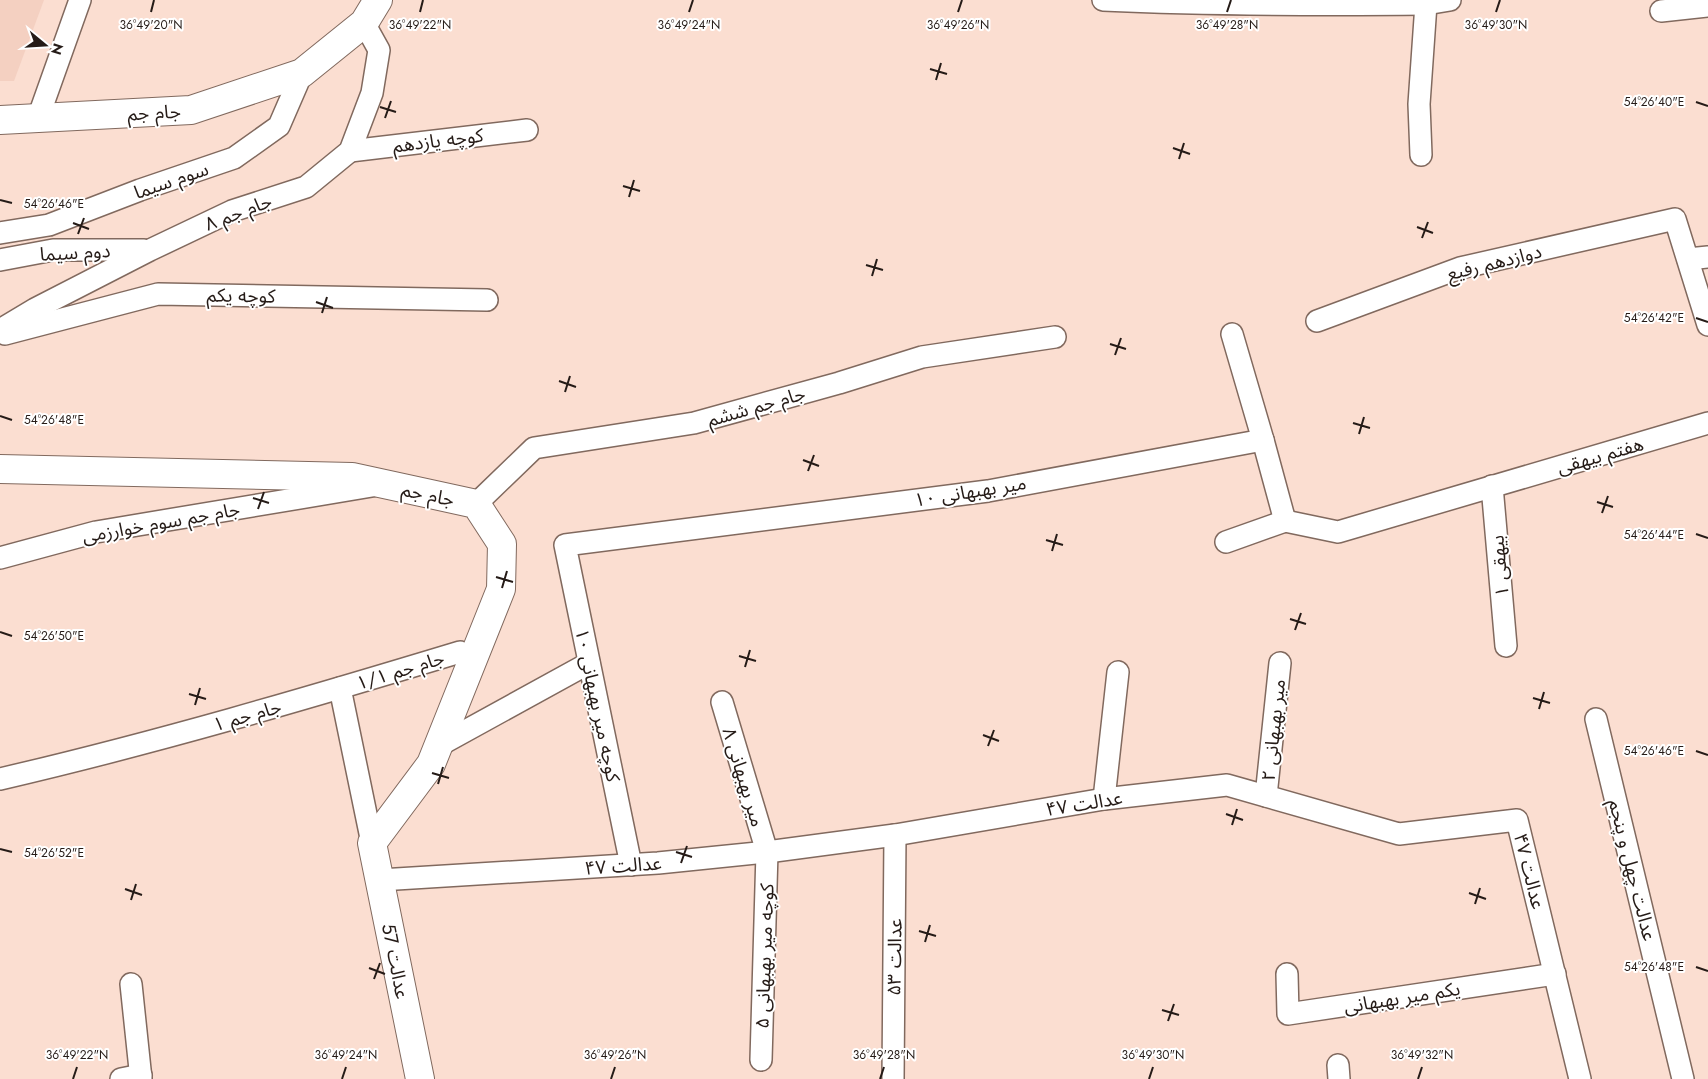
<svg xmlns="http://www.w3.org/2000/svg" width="1708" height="1079" font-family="Jost,'Noto Sans Arabic',sans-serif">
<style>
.built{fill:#f4d0c1}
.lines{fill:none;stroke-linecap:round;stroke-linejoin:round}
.street-casing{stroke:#81695e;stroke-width:24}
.secondary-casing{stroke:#81695e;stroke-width:30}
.street{stroke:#fff;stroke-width:21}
.secondary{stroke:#fff;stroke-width:28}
.ticks{fill:none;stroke:#251b17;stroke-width:2}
.labels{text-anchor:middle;stroke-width:4;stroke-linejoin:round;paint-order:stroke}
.street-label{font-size:19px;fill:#251b17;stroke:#fff}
.ticks-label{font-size:12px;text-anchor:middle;fill:#251b17;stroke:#fff;stroke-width:4;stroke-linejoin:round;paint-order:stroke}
</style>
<rect width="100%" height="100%" fill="#fbded1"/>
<!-- built -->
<path class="built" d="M0,0H44L14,81H0Z"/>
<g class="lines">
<!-- street casing -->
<g class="street-casing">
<g id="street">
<path d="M1103,0C1211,5 1319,5 1426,4L1450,0"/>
<path d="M1661,11L1708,6"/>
<path d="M38,118L80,0"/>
<path d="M350,151L527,130"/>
<path d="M1421,155L1419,104L1426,4"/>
<path d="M0,233L49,225L140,190L234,158L279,126L302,73"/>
<path d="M1688,259L1708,257"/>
<path d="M0,260L53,250H144"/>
<path d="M1317,321L1460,268L1675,219L1708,325"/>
<path d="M0,330L35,309L150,250L232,211L306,187L350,151L372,93L379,50L364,23"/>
<path d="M5,334L158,294L487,300"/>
<path d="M1263,440L1285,521"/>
<path d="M1492,486L1506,646"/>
<path d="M476,504L534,448L694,423L839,383L922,357L1055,337"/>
<path d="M1285,521L1338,532L1708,423"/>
<path d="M1226,542L1285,521"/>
<path d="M0,558L96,532L372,486"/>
<path d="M340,688L372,843"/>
<path d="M722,702L767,852L761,1060"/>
<path d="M1596,719L1683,1079"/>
<path d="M438,746L589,663"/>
<path d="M0,779C155,743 308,698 460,652"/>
<path d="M1266,796L1280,663"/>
<path d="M1104,799L1118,672"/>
<path d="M631,865L565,545L988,491L1263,440L1232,334"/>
<path d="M380,880L658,863L767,852L895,835L1104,799L1227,785L1399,834L1517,820L1580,1079"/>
<path d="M1287,974L1288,1014L1555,974"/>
<path d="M131,984L141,1079"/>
<path d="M1338,1065L1339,1079"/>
<path d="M121,1079L141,1075"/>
<path d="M893,1079L895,835"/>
</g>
</g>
<!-- secondary casing -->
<g class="secondary-casing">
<g id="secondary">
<path d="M0,120L191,110L302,73L364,23L378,0"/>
<path d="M0,469L352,477L476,504L502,544L501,589L431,764L372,843L420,1079"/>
</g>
</g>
<!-- street -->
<use href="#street" class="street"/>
<!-- secondary -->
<use href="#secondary" class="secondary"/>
</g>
<!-- ticks -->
<path class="ticks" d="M151,12L154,0M420,12L423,0M689,12L693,0M958,12L962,0M1227,12L1231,0M1496,12L1500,0M930,69L947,74M936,80L941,63M1696,102L1708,106M380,107L396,112M385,118L391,101M1173,148L1190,154M1179,159L1184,143M623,186L640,191M629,197L634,180M0,200L12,203M73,223L89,229M1417,227L1433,233M78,234L84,218M1422,238L1428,222M866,265L883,270M872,276L877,259M316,302L333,308M322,313L327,297M1696,318L1708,322M1110,344L1126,349M1115,355L1121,338M559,381L576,387M565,392L570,376M0,416L12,420M1353,423L1370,428M1359,434L1364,417M803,460L819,466M808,471L814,455M253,498L269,503M1597,502L1613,507M258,509L264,492M1602,513L1608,496M1696,534L1708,538M1046,540L1063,545M1052,551L1057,534M496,577L513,582M502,588L507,571M1290,619L1306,624M1295,630L1301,613M0,632L12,636M739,656L756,661M745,667L750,650M189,694L206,699M1533,698L1550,703M195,705L200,688M1539,709L1544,692M983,735L999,741M988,746L994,730M1696,751L1708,755M432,773L449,778M438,784L443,767M1226,814L1243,820M1232,825L1237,809M0,849L12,852M676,852L692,857M681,863L687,846M125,889L142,895M1469,893L1486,899M131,900L136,884M1475,904L1480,888M919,931L936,936M925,942L930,925M1696,967L1708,971M369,968L385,974M374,979L380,963M1162,1010L1179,1015M1168,1021L1174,1004M73,1079L77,1067M342,1079L346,1067M611,1079L615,1067M880,1079L884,1067M1149,1079L1153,1067M1418,1079L1422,1067"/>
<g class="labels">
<!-- street labels -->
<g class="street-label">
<text transform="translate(154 112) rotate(-3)" y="7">جام جم</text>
<text transform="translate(438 140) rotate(-7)" y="7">کوچه یازدهم</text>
<text transform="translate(171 180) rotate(-19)" y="7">سوم سیما</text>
<text transform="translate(238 212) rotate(-21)" y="7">۸ جام جم</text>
<text transform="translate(75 252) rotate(-3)" y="7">دوم سیما</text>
<text transform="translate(1494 262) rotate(-14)" y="7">دوازدهم رفیع</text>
<text transform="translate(241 295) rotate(1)" y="7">کوچه یکم</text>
<text transform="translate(756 406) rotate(-16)" y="7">جام جم ششم</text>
<text transform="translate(1600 455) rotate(-16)" y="7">هفتم بیهقی</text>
<text transform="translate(970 491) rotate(-9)" y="7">۱۰ میر بهبهانی</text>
<text transform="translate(428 494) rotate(12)" y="7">جام جم</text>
<text transform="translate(161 522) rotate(-10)" y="7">جام جم سوم خوارزمی</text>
<text transform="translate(1499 566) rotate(-95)" y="7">بیهقی ۱</text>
<text transform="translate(400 670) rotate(-17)" y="7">۱/۱ جام جم</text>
<text transform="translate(598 705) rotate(78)" y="7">کوچه میر بهبهانی ۱۰</text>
<text transform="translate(247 715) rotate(-16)" y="7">۱ جام جم</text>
<text transform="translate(1273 730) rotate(-84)" y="7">۲ میر بهبهانی</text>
<text transform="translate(744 777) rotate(73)" y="7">۸ میر بهبهانی</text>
<text transform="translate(1084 803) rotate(-9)" y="7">عدالت ۴۷</text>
<text transform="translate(623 865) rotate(-4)" y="7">عدالت ۴۷</text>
<text transform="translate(1633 870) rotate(76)" y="7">عدالت چهل و پنجم</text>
<text transform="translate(1530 871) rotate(76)" y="7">عدالت ۴۷</text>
<text transform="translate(764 956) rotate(-88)" y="7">کوچه میر بهبهانی ۵</text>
<text transform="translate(894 957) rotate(-89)" y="7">عدالت ۵۳</text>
<text transform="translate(396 961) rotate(79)" y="7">عدالت 57</text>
<text transform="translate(1402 997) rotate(-9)" y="7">یکم میر بهبهانی</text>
</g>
</g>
<g class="ticks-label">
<text x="151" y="29">36°49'20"N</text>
<text x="420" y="29">36°49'22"N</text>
<text x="689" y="29">36°49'24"N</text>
<text x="958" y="29">36°49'26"N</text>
<text x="1227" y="29">36°49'28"N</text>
<text x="1496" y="29">36°49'30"N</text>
<text x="1654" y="106">54°26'40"E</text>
<text x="54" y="208">54°26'46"E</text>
<text x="1654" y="322">54°26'42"E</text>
<text x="54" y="424">54°26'48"E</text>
<text x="1654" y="539">54°26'44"E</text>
<text x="54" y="640">54°26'50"E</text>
<text x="1654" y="755">54°26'46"E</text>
<text x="54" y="857">54°26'52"E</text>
<text x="1654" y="971">54°26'48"E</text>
<text x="77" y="1059">36°49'22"N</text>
<text x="346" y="1059">36°49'24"N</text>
<text x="615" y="1059">36°49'26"N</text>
<text x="884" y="1059">36°49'28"N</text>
<text x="1153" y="1059">36°49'30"N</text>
<text x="1422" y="1059">36°49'32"N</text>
</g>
<!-- north arrow -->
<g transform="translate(45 45) rotate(108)" stroke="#ffffff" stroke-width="4" paint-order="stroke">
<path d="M0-4L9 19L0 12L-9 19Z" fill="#251b17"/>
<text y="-8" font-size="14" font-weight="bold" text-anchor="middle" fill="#251b17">N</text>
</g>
</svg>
